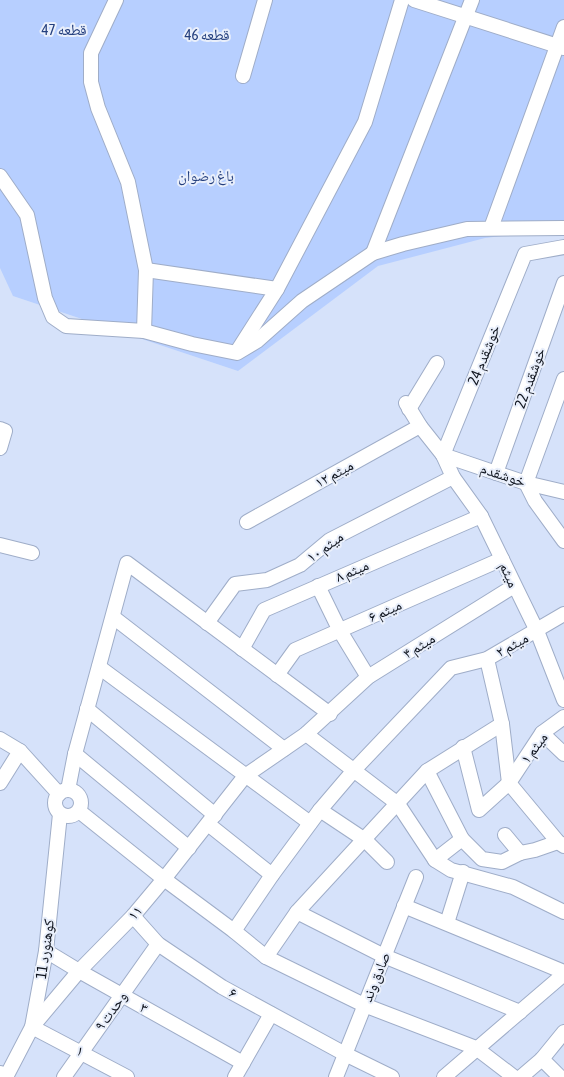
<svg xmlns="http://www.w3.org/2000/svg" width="564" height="1077" font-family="'Asap Condensed','Noto Naskh Arabic',sans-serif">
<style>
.green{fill:#b7cfff}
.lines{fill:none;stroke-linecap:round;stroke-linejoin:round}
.minor-casing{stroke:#9fadc8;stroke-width:16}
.major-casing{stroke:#9fadc8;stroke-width:20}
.minor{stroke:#fff;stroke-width:14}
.major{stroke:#fff;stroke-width:18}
.labels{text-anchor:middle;stroke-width:4;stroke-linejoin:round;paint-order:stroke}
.park-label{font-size:15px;fill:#243f7e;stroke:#e9effb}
.street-label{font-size:15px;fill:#0f141e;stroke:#e9effb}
</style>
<rect width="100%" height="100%" fill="#d6e2fa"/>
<!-- green -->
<path class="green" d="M0,0H564V233L518,234L485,238L378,266L238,371L13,296L0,268Z"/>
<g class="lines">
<!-- minor casing -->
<g class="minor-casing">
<g id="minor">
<path d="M116,0L91,53V82L98,108L128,182L146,270L144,331"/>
<path d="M414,0L564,48"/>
<path d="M243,76L265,0"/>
<path d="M0,176L27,215L45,298L53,317L66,326L144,331L192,344L237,353L257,341L302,301L373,253L403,244L467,229L564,228"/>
<path d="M491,228L564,27"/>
<path d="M373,253L472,0"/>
<path d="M146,270L277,289"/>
<path d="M238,350L277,289L365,122L402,0"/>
<path d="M564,379L526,483L535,501L564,541"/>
<path d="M406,403L420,426L443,455L453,477L481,516L537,631L564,700"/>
<path d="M409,409L437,363"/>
<path d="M0,429L5,431L0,448"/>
<path d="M443,455L525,254L564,247"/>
<path d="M443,455L526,483L564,492"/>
<path d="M496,473L564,283"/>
<path d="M247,522L420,426"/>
<path d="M0,545L32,553"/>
<path d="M318,586L340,631L368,677"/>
<path d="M514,586L368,677L306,734L245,776L164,879L234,931L266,957L364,1005L476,1048L514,1077"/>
<path d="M113,617L284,749"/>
<path d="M207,623L235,584L267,580L300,565L330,540L453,477"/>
<path d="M242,649L264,610L481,516"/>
<path d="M487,659L502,724L509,783L558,842L564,846"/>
<path d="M99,667L310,823"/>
<path d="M277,675L295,650L502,559"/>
<path d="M87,709L215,815"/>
<path d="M542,733L564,754"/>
<path d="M306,734L398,804L435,860L451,870L513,887L564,912"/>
<path d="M0,739L20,751L59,794"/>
<path d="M463,747L479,810L509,783L542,733L564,717"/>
<path d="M75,754L189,848"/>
<path d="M427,771L462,839"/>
<path d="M0,783L20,751"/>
<circle cx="68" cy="803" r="13"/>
<path d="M68,790L75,754L127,563L330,714"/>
<path d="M320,810L365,840L387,862"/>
<path d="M79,811L164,879L133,916L79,971L32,1027L127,1077"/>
<path d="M208,824L272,875"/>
<path d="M505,835L520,853"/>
<path d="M435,860L462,839L482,859L502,862L520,853L535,850L558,842"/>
<path d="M404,906L564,972"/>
<path d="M297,912L427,771L502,724"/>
<path d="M133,916L158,944L222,987L345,1054L392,1077"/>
<path d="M447,923L463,872"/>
<path d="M234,931L272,875L320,810L355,769L451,668L487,659L564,614"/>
<path d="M46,951L79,971L243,1063"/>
<path d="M266,957L297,912L384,956L520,1012"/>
<path d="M542,1059L560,1077"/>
<path d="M6,1077L32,1027L46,951L60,814"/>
<path d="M64,1077L158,944"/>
<path d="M235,1077L271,1014"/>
<path d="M336,1077L416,877"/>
<path d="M444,1077L564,974"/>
<path d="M521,1077L542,1059L564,1032"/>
</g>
</g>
<!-- major casing -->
<g class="major-casing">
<path id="major" d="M0,1075L4,1077"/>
</g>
<!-- minor -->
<use href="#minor" class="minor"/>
<!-- major -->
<use href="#major" class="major"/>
</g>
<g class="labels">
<!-- park labels -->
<g class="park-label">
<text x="64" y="35">قطعه 47</text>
<text x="207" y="40">قطعه 46</text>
<text x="206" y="181">باغ رضوان</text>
</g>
<!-- street labels -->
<g class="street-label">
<text transform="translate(484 355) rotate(-68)" y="5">خوشقدم 24</text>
<text transform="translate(530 378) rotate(-70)" y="5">خوشقدم 22</text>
<text transform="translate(334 474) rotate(-29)" y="5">۱۲ میثم</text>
<text transform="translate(503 475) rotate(18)" y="5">خوشقدم</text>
<text transform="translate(325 547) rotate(-36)" y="5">۱۰ میثم</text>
<text transform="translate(352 571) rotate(-23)" y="5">۸ میثم</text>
<text transform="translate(509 575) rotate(66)" y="5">میثم</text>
<text transform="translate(385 611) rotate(-24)" y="5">۶ میثم</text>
<text transform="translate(512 645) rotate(-29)" y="5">۲ میثم</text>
<text transform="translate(419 646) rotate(-32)" y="5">۴ میثم</text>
<text transform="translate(534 748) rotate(-53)" y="5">۱ میثم</text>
<text transform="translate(135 913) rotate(-48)" y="5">۱۱</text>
<text transform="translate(45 949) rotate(-82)" y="5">کوهنورد 11</text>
<text transform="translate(376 977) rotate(-68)" y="5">صادق وند</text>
<text transform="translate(233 993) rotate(28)" y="5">۶</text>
<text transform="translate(144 1008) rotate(29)" y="5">۳</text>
<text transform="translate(111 1011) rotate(-54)" y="5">۹ وحدت</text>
<text transform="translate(80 1051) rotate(28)" y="5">۱</text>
</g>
</g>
</svg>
